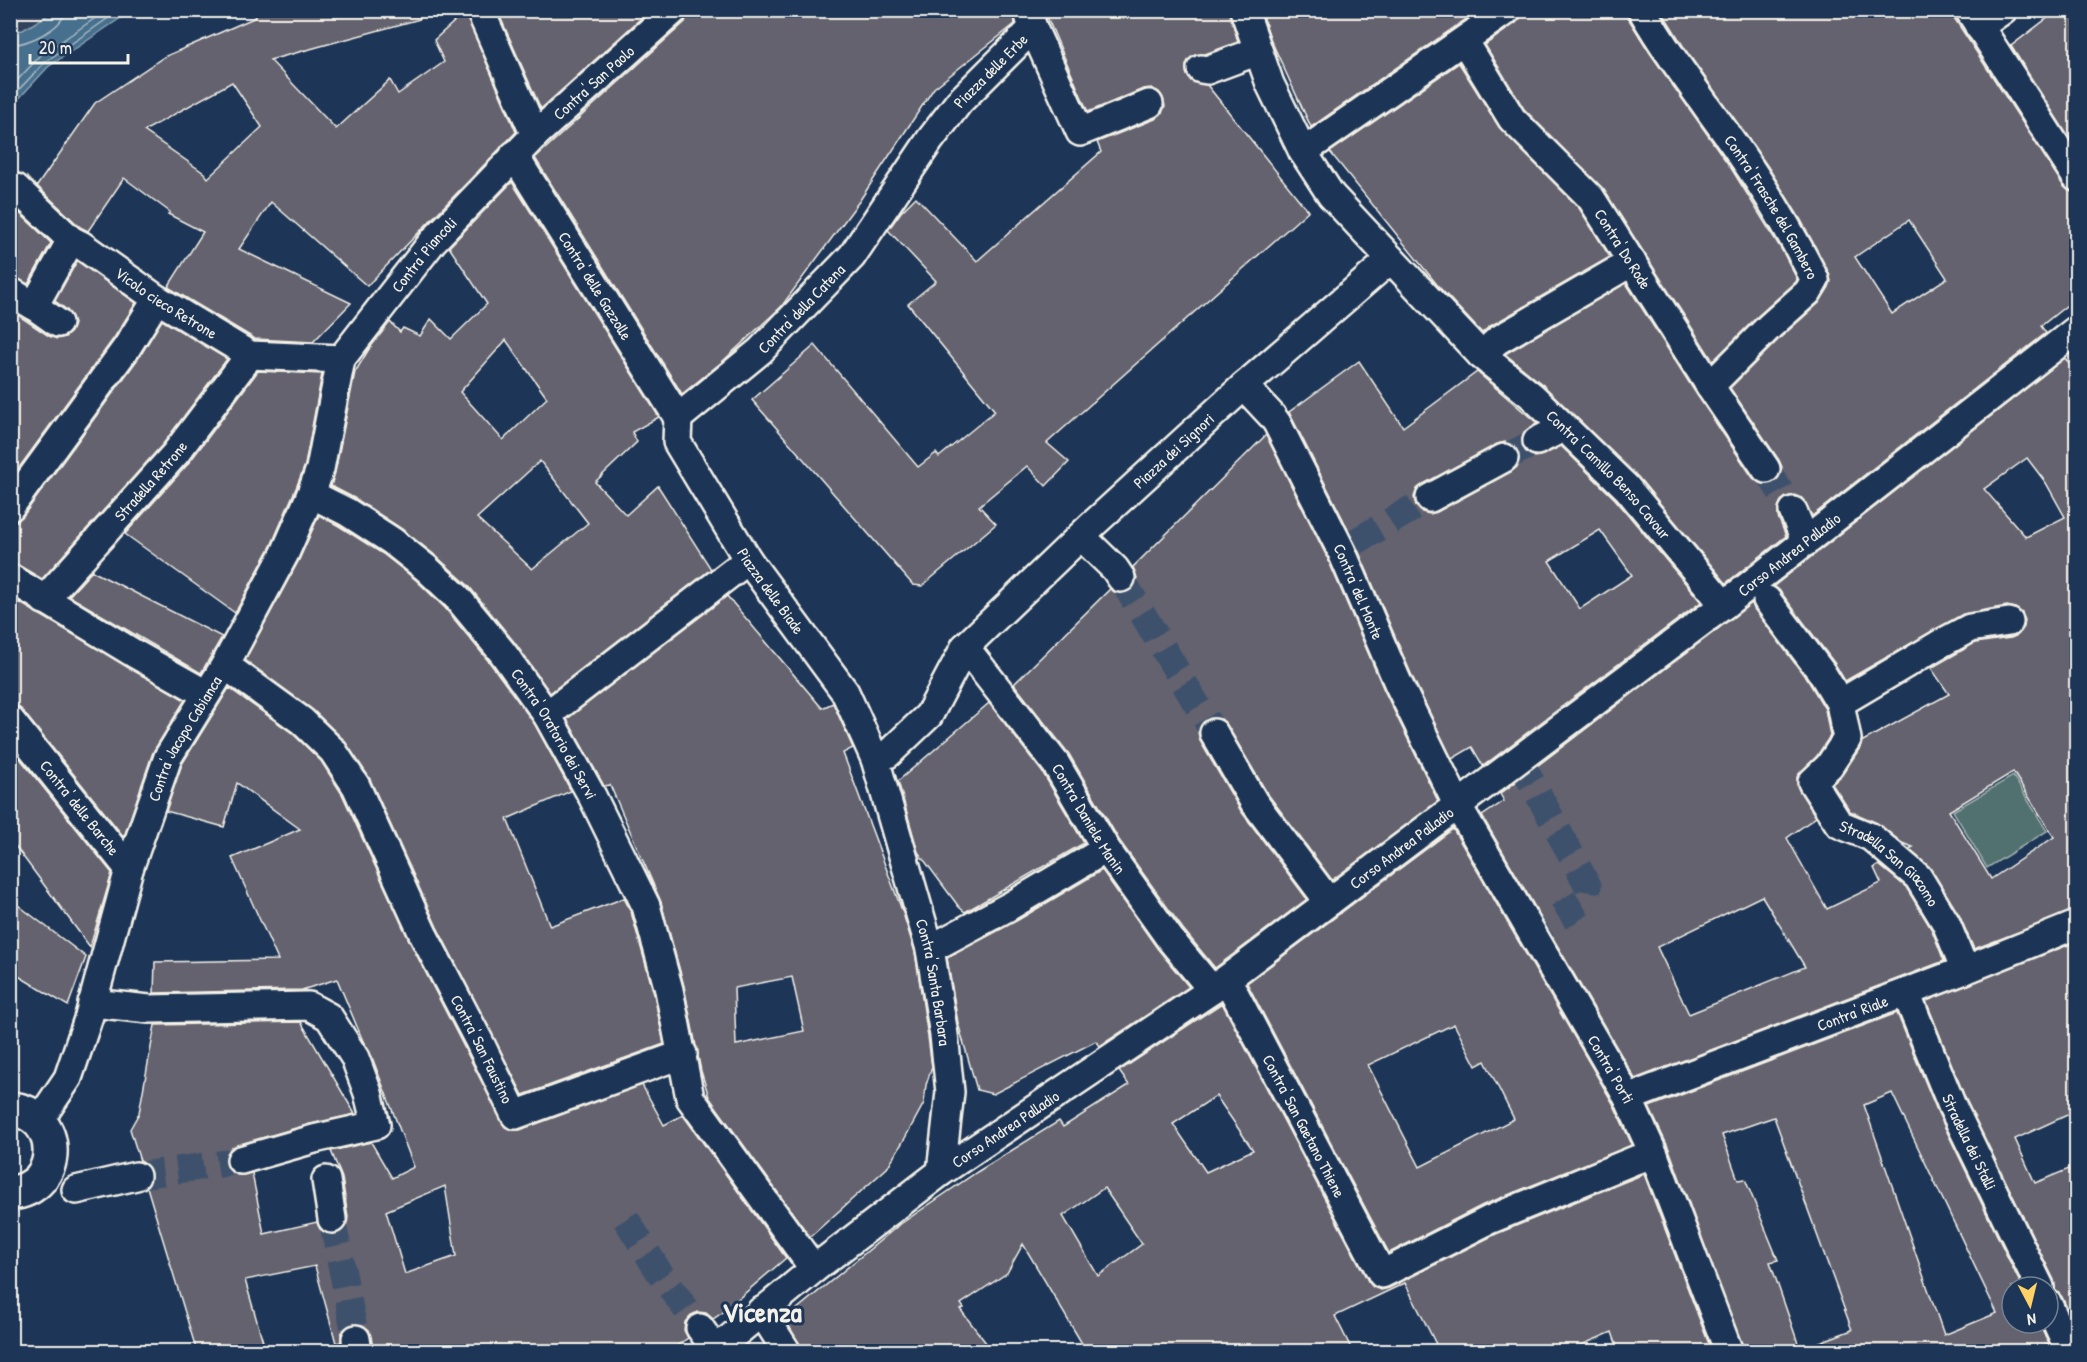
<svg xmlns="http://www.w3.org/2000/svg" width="2087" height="1362" font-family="'Patrick Hand',sans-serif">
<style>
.built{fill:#32425e}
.green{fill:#51706f;stroke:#a2b0ac;stroke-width:1.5}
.water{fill:#46708e;stroke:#8ca4b2;stroke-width:1.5}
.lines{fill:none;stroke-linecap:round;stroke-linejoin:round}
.shore{stroke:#aebdc4;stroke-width:1.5}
.building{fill:#64626e;stroke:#f4f1e8;stroke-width:1.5;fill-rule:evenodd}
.street-tunnel{stroke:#3d516d;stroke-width:27;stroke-dasharray:27 14;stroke-linecap:butt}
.street-casing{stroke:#f4f1e8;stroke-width:32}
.secondary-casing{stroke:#f4f1e8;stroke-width:38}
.street{stroke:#1d3557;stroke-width:27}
.secondary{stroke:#1d3557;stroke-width:33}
.labels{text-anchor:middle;stroke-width:6;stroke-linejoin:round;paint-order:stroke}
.street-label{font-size:16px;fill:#f4f1e8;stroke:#1d3557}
.town-label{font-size:28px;font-weight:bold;fill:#f4f1e8;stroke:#1d3557}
</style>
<rect width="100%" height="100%" fill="#1d3557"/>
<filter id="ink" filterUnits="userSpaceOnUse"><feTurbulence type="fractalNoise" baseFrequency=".0167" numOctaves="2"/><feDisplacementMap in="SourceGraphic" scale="12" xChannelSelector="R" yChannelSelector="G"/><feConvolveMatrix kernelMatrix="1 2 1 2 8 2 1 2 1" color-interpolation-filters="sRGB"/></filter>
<g filter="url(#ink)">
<!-- built -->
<path class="built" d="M11,11H56L23,30L11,32Z"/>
<!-- green -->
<path class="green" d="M2013,776L2047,831L1987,868L1953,811Z"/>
<!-- water -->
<path class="water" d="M56,10L131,11L48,67L11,107V32L23,30Z"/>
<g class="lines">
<!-- shore -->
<g class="shore">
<path d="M10,45C27,44 64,29 65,10"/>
<path d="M10,88L40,56L107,10"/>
<path d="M10,99L45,62L120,10"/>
</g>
</g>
<!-- building -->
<g class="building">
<path d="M254,10H419L420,19L270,60L336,129L390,80L398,94L444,62L434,40L465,12L516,132L367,286L271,202L239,249L351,303L313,342L255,339L168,287L203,232L168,214L170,212L124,178L88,231L80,227L37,186L95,103L164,57L256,17ZM232,82L262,127L208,178L204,173L144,131Z"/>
<path d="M497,10H650L541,109Z"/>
<path d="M689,10H1013L1015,24L934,88L860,200L781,307L722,362L682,394L535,158L685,22Z"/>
<path d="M1044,10H1229L1238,42L1205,54L1195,55L1189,59L1186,66L1187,75L1191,81L1207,85L1308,211L1047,443L1069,462L1046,486L1027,466L979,506L996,524L922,586L913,585L752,400L815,345L918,467L936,453L939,457L995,411L908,304L936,281L888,230L901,212L916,197L977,261L1101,152L1097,142L1155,119L1162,113L1165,106L1163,98L1159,92L1151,88L1143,89L1088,112Z"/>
<path d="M1261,10H1479L1311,127L1270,38Z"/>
<path d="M1522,10H1626L1628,18L1650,53L1731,168L1783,252L1797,279L1796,282L1759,315L1713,361L1604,190L1524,109L1485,45L1516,23L1521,17Z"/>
<path d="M1661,10H1949L2063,185L2069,191L2076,193V298L2041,326L2046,333L1812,516L1802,498L1794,495L1786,497L1781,501L1778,508V517L1786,536L1726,583L1638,477L1543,385L1505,354L1626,283L1697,395L1753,478L1760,483L1768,485L1775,482L1780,475L1782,467L1779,460L1730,388L1781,337L1819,303L1829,287L1831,281L1829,273L1801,220L1768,167L1687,52ZM1909,220L1947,278L1892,314L1855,257Z"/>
<path d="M2058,10H2076V149L2011,46Z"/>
<path d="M1459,63L1499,127L1579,208L1610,257L1490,326L1482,333L1439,287L1330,152Z"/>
<path d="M512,182L659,417L632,432L637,442L595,482L626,515L658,486L711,569L550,693L515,643L468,585L436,556L402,529L356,499L331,486L335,472L355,372L369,349L390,322L400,332L403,328L420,336L431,319L451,339L487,304L449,247ZM506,340L547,398L503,440L460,392ZM540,461L588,523L532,569L477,518Z"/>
<path d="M10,204L51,243L28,284L10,275Z"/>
<path d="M77,261L136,303L114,338L10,480V310L49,336L57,339L65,337L71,332L74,324L72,317L67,310L55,301Z"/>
<path d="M162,320L227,359L163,444L42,579L18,565L10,562V522L17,521L23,516L140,356Z"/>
<path d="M2065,358L2076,373V910L1974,949L1959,915L1931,869L1909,849L1913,847L1902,843L1877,823L1850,811L1832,784L1842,775L1860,748L1861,742L1949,694L1931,668L1975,643L2011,638L2018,635L2024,627L2025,620L2022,613L2015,608L2007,606L1963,614L1845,681L1835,664L1780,591L1774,586ZM2027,458L2046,483L2065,517L2026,537L1984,489ZM2013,772L2054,837L1991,879L1949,811Z"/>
<path d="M1359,361L1403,427L1477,372L1537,423L1524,432L1521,439L1523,447L1528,454L1535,457L1543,455L1561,446L1615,499L1701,602L1483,766L1472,747L1452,759L1412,676L1355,543L1289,412ZM1505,442L1512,444L1518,450L1520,458L1518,466L1511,472L1437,512L1430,514L1422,512L1416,506L1414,497L1417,489L1423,484L1497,444ZM1600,530L1632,575L1580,609L1549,561Z"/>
<path d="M258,371L322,374L305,465L296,488L271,546L235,613L125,534L188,464Z"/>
<path d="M1266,435L1327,557L1384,690L1438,801L1332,880L1267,793L1227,725L1221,719L1215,717L1206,720L1200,726L1198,732L1200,741L1241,811L1307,899L1215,968L1183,929L1119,840L1069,754L1014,684L1110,589L1121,594L1130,591L1135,585L1137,578L1133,567Z"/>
<path d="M319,515L339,526L383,554L416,580L445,608L490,663L534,723L571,791L507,819L550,926L624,898L631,912L654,994L664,1044L523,1095L437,927L369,777L344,740L313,710L245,660L299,560Z"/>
<path d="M92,571L222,637L201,673L69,596Z"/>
<path d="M727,596L822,708L833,703L853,748L843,753L903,913L915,952L928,1037L932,1067L926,1085L924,1103L904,1140L887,1168L810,1237L709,1097L701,1071L684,986L661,902L610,785L604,786L567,719ZM792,977L804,1031L736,1045L734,988Z"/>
<path d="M10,597L185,700L153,752L124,837L22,710L16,706L10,705Z"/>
<path d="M1752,603L1754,609L1809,682L1825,709L1830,736L1817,756L1797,777L1799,790L1816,817L1787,838L1827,909L1881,883L1874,868L1879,865L1906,887L1932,930L1944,961L1635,1079L1482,816L1504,801L1500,794ZM1762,896L1805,967L1689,1014L1657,947Z"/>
<path d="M229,688L292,733L321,761L342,794L409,940L505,1127L512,1130H520L642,1085L664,1125L683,1115L786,1258L737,1300L738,1302L713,1319L706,1313L698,1312L691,1315L685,1322L684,1330L688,1338L668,1352H373L369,1330L361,1324L354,1323L347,1326L341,1334V1342L336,1343L315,1266L245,1280L266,1352H197L147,1187L151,1180V1172L147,1165L140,1161L130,1129L139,1113L155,1025L301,1022L355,1114L310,1124L237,1145L229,1150L226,1157V1165L230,1171L238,1175L252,1173L264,1234L317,1222L320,1229L327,1234H335L342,1231L347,1224L348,1217L342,1178L331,1151L371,1142L392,1178L414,1167L370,1052L363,1041L337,979L302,990L154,993L155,962L278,960L232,858L300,829L237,783L224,827L166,811L182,764ZM445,1186L456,1256L405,1274L386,1211Z"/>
<path d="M989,703L1043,773L1084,843L965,912L959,907L918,852L898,781Z"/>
<path d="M10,746L112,873L90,947L10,839Z"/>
<path d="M1453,829L1614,1105L1632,1145L1483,1205L1389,1253L1247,983ZM1454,1024L1476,1066L1485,1061L1514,1119L1420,1167L1368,1065Z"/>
<path d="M1102,870L1157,948L1189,987L1100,1046L1096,1041L993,1094L977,1090L958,1023L947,958L1018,920Z"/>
<path d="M10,899L86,957L68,1006L10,971Z"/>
<path d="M2076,942V1111L2015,1139L2035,1183L2076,1166V1328L2062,1297L2055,1290L2054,1280L1966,1100L1926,1001Z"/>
<path d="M1222,1003L1368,1281L1373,1287L1381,1290L1389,1288L1496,1234L1644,1174L1712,1352H1619L1612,1332L1565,1352H1440L1405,1283L1335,1316L1353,1352H1087L1023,1244L1007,1273L961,1304L964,1308L960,1309L993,1352H804L785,1319L899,1225L977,1172L1059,1121L1063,1127L1129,1085L1119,1071ZM1216,1096L1253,1150L1206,1172L1173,1124ZM1104,1188L1142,1244L1098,1276L1063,1216Z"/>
<path d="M1897,1013L1938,1113L2022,1287H2012V1323H2039L2049,1344L2030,1352H1802L1801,1349L1852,1330L1774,1117L1722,1135L1738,1180L1745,1179L1778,1260L1770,1262L1801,1352H1744L1669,1149L1649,1107ZM1892,1093L1997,1313L1944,1335L1864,1105Z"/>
</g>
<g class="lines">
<!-- street-tunnel -->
<g class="street-tunnel">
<path d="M1504,458L1537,441"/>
<path d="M1766,469L1793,511"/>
<path d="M1355,542L1430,498"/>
<path d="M1121,578L1214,733"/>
<path d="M1519,759L1588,886L1586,900L1533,933"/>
<path d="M136,1176L234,1162"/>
<path d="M332,1219L356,1339"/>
<path d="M626,1219L659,1272L700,1328"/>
</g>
<!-- street casing -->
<g class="street-casing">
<g id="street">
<path d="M480,10L535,135"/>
<path id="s1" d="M1244,10L1270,84L1303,152L1331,195L1481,355L1532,396L1627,488L1724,605"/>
<path id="s2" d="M1642,10C1669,57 1702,99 1733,143C1763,186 1792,233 1815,280L1808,292L1770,326L1710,386"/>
<path d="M1969,10L2076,177"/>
<path d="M1028,12L1033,28L1080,132L1149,104"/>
<path d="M1979,27L2003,10"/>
<path id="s3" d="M1465,42L1512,119L1591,198L1710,386L1766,469"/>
<path d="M1201,69L1207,70L1258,51"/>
<path d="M1303,152L1507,10"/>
<path id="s4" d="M514,155L678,418"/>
<path id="s5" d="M16,188L71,240L81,245L157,299L250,355L341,359"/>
<path d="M10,291L34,306L71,240"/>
<path d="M34,306L58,323"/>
<path d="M1481,355L1498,340L1632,262"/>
<path id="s6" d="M1244,386L1272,416L1277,423L1341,550L1398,683L1458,806L1628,1098L1654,1155L1729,1352"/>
<path id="s7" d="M678,418L677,442L748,560L845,692L875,759L930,949L944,1035L950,1092L941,1172"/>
<path id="s8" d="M678,418L760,351L852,256L930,140L959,102L1033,28"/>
<path d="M1537,441L1563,428"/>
<path id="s9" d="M311,494L347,512L392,541L426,568L457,597L503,653L547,715L592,796L646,906L669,990L690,1098L814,1269"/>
<path d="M1430,498L1504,458"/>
<path d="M10,507L127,347L157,299"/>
<path d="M1793,511L1806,542"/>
<path d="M1081,536L1115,569L1121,578"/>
<path d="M10,578L135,654L206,694"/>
<path id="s10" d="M44,600L175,454L250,355"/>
<path id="s11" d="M1767,600L1822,673L1840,703L1847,739L1829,766L1812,782L1839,824L1871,837L1918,877L1946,923L1965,970"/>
<path id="s12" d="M965,647L1056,764L1106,849L1170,939L1212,990"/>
<path id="s13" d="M225,665L302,721L333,751L356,786L423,934L479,1041L515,1115L683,1054"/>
<path d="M1840,703L1938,645L1970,628L2009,622"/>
<path d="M547,715L748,560"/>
<path id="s14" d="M10,720L129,869"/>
<path d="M1214,733L1254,802L1329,902"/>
<path id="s15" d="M875,759L888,754L929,715L965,647L1090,527L1244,386L1391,259"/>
<path d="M930,949L1010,906L1106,849"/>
<path id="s16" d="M1227,979L1382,1274L1489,1220L1635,1160L1654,1155"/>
<path id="s17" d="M1906,993L1952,1106L2040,1287"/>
<path d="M92,1003L149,1009L309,1006L329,1017L355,1058L368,1093L376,1125L314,1139L241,1160"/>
<path id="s18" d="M1628,1098L1965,970L2076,925"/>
<path id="s19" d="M39,1121L68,1078L89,1016L129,869L168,757L225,665L285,553L311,494L320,469L341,359L433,241L535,135L674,10"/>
<path d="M326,1180L332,1219"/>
<path d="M76,1190L136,1176"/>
<path d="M2048,1304L2070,1352"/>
<path d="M761,1311L787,1352"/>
<path d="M700,1328L715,1349"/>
<path d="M356,1339L358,1352"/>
<path id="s20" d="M713,1352L814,1269L941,1172L1212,990L1724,605L2076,330"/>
</g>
</g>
<!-- secondary casing -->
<g class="secondary-casing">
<path id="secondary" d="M10,1109C63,1112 64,1189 10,1193"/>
</g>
<!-- street -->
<use href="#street" class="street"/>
<!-- secondary -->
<use href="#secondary" class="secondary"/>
</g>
</g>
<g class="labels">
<!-- street labels -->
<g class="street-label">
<text dy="6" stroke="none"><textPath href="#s8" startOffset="470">Piazza delle Erbe</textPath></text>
<text dy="6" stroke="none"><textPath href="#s19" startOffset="1202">Contra' San Paolo</textPath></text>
<text dy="6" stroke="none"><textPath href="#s2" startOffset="236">Contra' Frasche del Gambero</textPath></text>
<text dy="6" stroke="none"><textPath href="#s3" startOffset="262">Contra' Do Rode</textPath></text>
<text dy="6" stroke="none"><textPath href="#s19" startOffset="960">Contra' Piancoli</textPath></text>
<text dy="6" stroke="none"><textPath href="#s4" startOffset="154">Contra' delle Gazzolle</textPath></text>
<text dy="6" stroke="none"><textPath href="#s5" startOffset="190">Vicolo cieco Retrone</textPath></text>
<text dy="6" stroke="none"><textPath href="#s8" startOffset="165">Contra' della Catena</textPath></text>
<text dy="6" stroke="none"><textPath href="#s15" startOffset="434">Piazza dei Signori</textPath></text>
<text dy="6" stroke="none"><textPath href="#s1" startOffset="600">Contra' Camillo Benso Cavour</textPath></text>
<text dy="6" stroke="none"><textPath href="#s10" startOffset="160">Stradella Retrone</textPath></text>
<text dy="6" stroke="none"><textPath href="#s20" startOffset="1340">Corso Andrea Palladio</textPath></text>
<text dy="6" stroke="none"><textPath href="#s7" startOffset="200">Piazza delle Biade</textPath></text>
<text dy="6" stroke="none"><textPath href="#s6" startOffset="237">Contra' del Monte</textPath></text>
<text dy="6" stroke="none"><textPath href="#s9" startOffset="348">Contra' Oratorio dei Servi</textPath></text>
<text dy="6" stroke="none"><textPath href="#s19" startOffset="412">Contra' Jacopo Cabianca</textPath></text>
<text dy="6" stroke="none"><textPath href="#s14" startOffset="112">Contra' delle Barche</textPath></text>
<text dy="6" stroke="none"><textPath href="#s12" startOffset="212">Contra' Daniele Manin</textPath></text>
<text dy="6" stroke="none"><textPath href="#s20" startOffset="854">Corso Andrea Palladio</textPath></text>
<text dy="6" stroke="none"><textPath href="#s11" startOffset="334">Stradella San Giacomo</textPath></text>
<text dy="6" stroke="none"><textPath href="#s7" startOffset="630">Contra' Santa Barbara</textPath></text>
<text dy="6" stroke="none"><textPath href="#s18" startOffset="240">Contra' Riale</textPath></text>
<text dy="6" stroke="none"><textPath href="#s13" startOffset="472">Contra' San Faustino</textPath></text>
<text dy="6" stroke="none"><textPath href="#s6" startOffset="778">Contra' Porti</textPath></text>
<text dy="6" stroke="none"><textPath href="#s16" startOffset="166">Contra' San Gaetano Thiene</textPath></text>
<text dy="6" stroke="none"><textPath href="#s20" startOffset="368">Corso Andrea Palladio</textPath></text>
<text dy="6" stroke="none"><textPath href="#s17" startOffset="162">Stradella dei Stalli</textPath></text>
</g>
<!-- town labels -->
<g class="town-label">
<text x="762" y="1322">Vicenza</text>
</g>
</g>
<!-- margin -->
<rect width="2087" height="1362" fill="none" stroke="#1d3557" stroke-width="36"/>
<rect x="18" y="18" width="2051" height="1326" fill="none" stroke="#f4f1e8" stroke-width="2" filter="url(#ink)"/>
<!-- north arrow -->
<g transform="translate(2030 1305) rotate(173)"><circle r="28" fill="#1d3557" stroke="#738091" stroke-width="1.5"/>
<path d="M0-4.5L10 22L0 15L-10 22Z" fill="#ffd166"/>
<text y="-9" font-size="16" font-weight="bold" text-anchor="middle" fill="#f4f1e8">N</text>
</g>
<!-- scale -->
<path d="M30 54v9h98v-9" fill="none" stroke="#f4f1e8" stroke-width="3"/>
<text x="39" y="54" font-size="18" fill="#f4f1e8" stroke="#1d3557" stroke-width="4.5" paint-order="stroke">20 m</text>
</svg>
